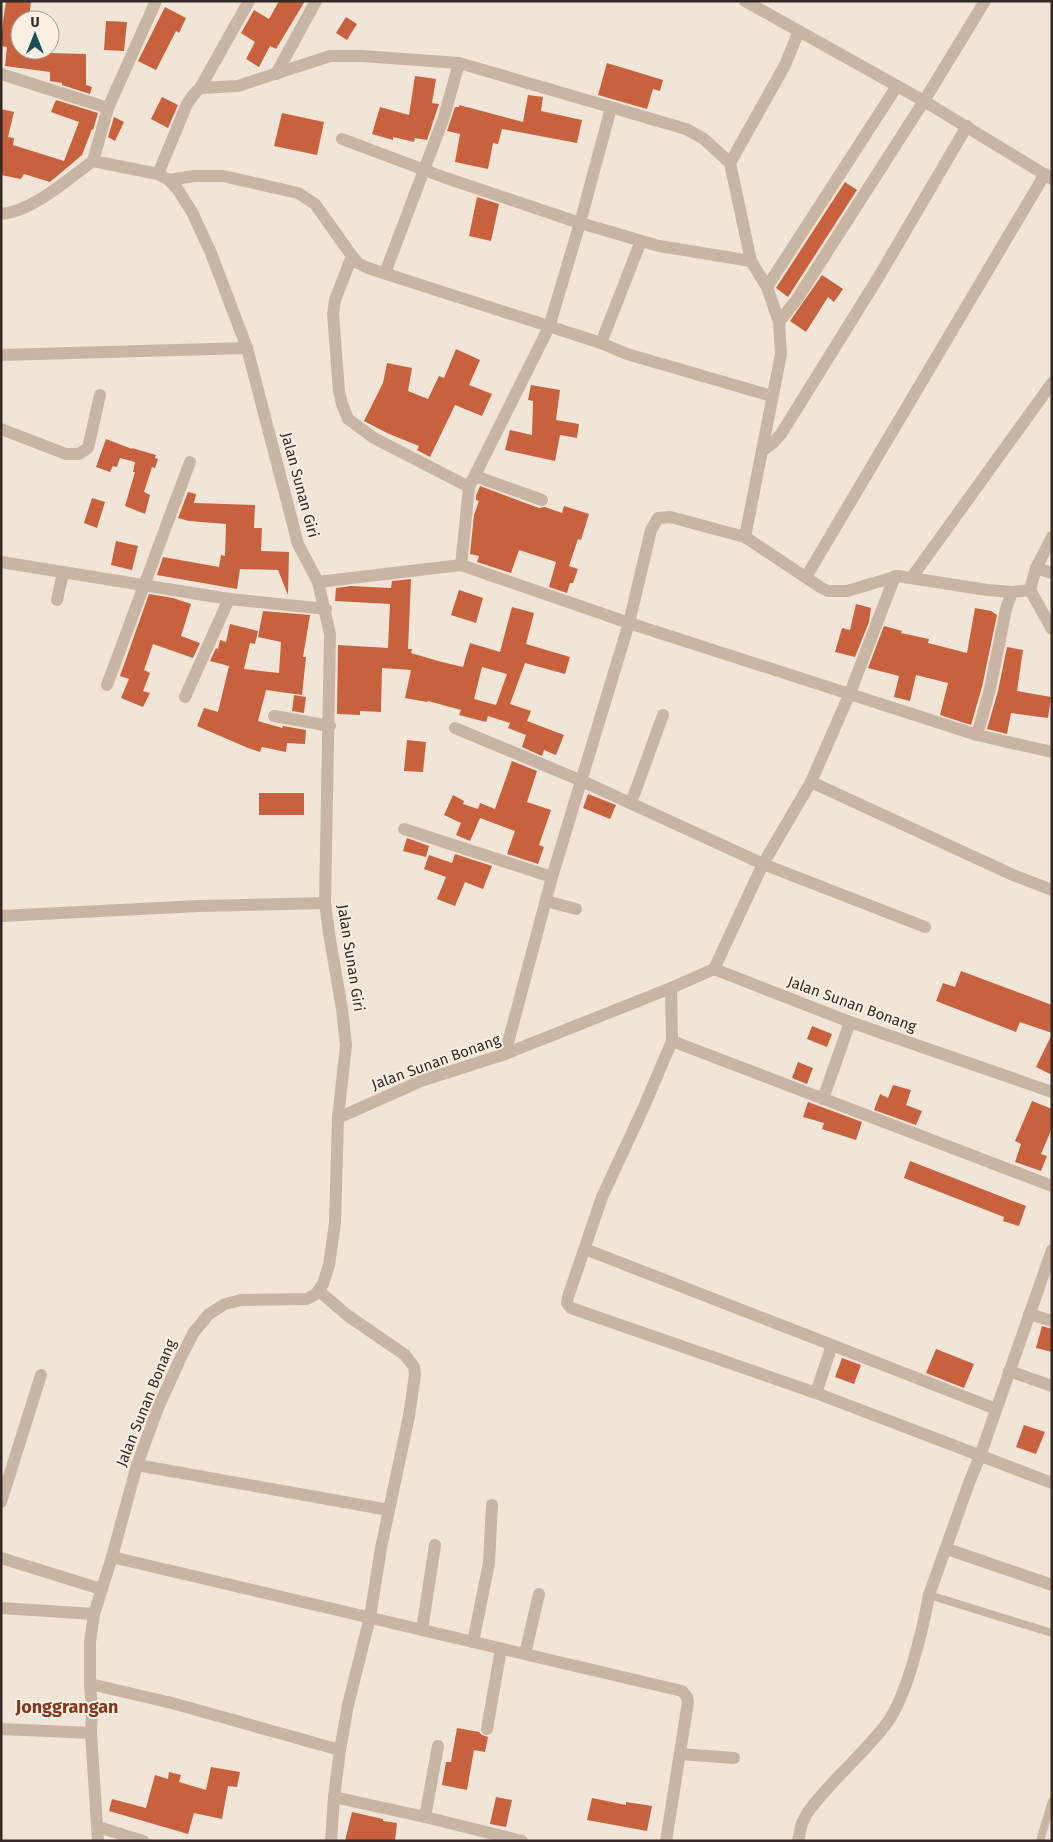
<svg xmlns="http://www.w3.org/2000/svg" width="1053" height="1842" font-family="'Fira Sans',sans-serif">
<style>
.building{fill:#c8623e;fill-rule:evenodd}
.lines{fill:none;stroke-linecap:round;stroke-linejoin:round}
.service{stroke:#c9b5a3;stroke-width:8}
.minor{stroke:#c9b5a3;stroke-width:12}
.tertiary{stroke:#c9b5a3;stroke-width:12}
.labels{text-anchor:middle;stroke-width:4;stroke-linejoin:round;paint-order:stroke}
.street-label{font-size:15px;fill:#342a25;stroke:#f9efe3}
.quarter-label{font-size:18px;font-weight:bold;fill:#84381d;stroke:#f9efe3}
</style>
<rect width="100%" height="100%" fill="#f1e5d7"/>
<!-- building -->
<g class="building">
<path d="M6,1H31L29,20H20V50H48V53L86,54V85L92,87L90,94L62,85V83L50,81V72L5,66L7,47L1,46V35Z"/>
<path d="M279,1H305L276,49L270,46L259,67L246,59L255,42L241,33L254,10L269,19Z"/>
<path d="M165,7L186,18L179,33L176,31L156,70L138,61Z"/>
<path d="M346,17L357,24L347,40L336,33Z"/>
<path d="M106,21L127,22L124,51L104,50Z"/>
<path d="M607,63L663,80L660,91L653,89L647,109L598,95Z"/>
<path d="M415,76L436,79L432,103L439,104L427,140L415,138L414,142L393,137V140L372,134L380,107L409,115Z"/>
<path d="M528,95L543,97L541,111L582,120L577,143L502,129L498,144L493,143L488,169L455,162L460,134L447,131L455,107H459V105L523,122Z"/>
<path d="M162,97L178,105L168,128L151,119Z"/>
<path d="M56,100L98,113L93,130L92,129L82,155L50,182L24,174L21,179L1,175V109L14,112L8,137L14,138L13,145L64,161L79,122L51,112Z"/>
<path d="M282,113L324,122L317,155L274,146Z"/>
<path d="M114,117L124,122L115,141L108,137Z"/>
<path d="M845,182L857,190L788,297L776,288Z"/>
<path d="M477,197L499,204L491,241L469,236Z"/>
<path d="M822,275L843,289L834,302L828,297L806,332L790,321Z"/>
<path d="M456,349L480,360L469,385L492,394L482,416L455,405L430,457L417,450L419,446L387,433L364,421L383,383L387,363L412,368L408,391L428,399L439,376L444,378Z"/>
<path d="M531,385L560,390L556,420L579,424L577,438L560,435L555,461L505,450L510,430L532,435L533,401L528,400Z"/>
<path d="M106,439L132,449V448L156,455L155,458L158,459L155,468L152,467L144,492L150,495L145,514L125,506L135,472H133L135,462L120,458L117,467L113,466L110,472L96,467Z"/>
<path d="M480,486L539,508L545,507L562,513L564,506L589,514L581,540L578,539L569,566L578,569L573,583H570L567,593L549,587L556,562L519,550L511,573L477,562L479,556L470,554L474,515L479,501L476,500V496Z"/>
<path d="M188,492L196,494L194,503L255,505L254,528H262L261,551L289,552L288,595L278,570L240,569L237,589L157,575L163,557L219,567L221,555L225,556L226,524L189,521L178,518Z"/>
<path d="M92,498L105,502L97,528L84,523Z"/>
<path d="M116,541L138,546L132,570L111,565Z"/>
<path d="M411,579L408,649H412L411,653L438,661L463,667L470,643L500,652L512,607L534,613L526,644L570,657L565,674L525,663L510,704L531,711L527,721L564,735L556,755L544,750L542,756L522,747L526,735L508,728L510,723L488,716L486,722L459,715L461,710L428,701L427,702L405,698L411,670L382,668L381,712L360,711V715L337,714L338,645L388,648L390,604L335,601L336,588L351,586L391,588L392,581ZM482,667L507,674L496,705L474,699Z"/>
<path d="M459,590L483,598L476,623L451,615Z"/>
<path d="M149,594L173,598L191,604L181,636L200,643L193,658L153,644L144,670L150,673L143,691L150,693L143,707L121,698L129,679L120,676Z"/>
<path d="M856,604L871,608L869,622L855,657L835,652L842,628L850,630Z"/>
<path d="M975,608L991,611L997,615L982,687L971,725L940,715L948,683L916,675L910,701L894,697L899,676L868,668L884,626L902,631L901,633L929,639L928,643L967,653Z"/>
<path d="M263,611L310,615L303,657H306L302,695L266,690L258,721L282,728L283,726L306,730L305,744L287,743L286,752L262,747L260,752L248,748L197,726L204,708L218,712L229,666L210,661L216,648L218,649L220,640L226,642L230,624L258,631L255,644L250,643L244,669L279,673L281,642L258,637Z"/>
<path d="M1007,647L1023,650L1017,691L1051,697L1048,718L1011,713L1007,734L987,729L998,691Z"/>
<path d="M294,695L306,697L304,713L292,711Z"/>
<path d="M407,740L426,742L423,772L404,771Z"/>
<path d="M512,761L537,771L527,802L551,810L539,845L544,847L538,864L507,854L515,831L480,818L470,841L456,835L461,823L444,815L453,795L464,801L463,804L478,809L480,803L495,809Z"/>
<rect x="259" y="793" width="45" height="22"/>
<path d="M588,794L616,805L610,819L583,808Z"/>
<path d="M407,838L429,846L426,857L403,851Z"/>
<path d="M455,854L492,866L483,889L465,882L455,906L437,899L446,877L424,869L429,855L452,863Z"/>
<path d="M961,971L1052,1005V1033L1020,1022L1016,1032L936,1001L943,983L955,987Z"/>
<path d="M812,1026L832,1034L827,1047L807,1039Z"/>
<path d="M1052,1034V1075L1036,1067Z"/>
<path d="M798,1062L813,1068L807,1084L792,1078Z"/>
<path d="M893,1085L911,1090L906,1105L922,1111L916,1125L874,1110L880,1094L888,1098Z"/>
<path d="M1032,1101L1052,1109V1128L1041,1154L1047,1156L1041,1171L1015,1162L1021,1144L1015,1141Z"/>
<path d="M808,1102L862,1122L856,1140L822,1129L824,1123L803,1117Z"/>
<path d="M910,1161L1026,1206L1019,1226L1003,1221L1004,1217L904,1178Z"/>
<path d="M1042,1326L1052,1329V1352L1036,1348Z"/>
<path d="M936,1349L974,1364L964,1388L926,1373Z"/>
<path d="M842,1358L861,1365L854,1384L835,1377Z"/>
<path d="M1024,1425L1045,1432L1036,1454L1016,1447Z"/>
<path d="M457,1728L479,1732L482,1735L488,1737L485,1752L474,1750L467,1790L442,1785L446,1762H451Z"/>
<path d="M211,1767L240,1772L237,1787L228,1786L222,1819L194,1813L188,1834L109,1811L112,1799L146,1808L155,1775L168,1779L169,1772L181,1775L179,1782L206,1790Z"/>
<path d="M496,1797L512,1800L506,1827L490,1824Z"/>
<path d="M592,1798L626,1805V1802L652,1806L647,1831L587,1820Z"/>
<path d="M352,1812L383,1819V1821L397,1823L395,1841H345Z"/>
</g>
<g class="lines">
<!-- service -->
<g class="service">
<path d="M929,1595L1052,1633"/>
<path d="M1040,1841L1052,1801"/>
</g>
<!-- minor -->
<g class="minor">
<path d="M745,1L924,101L1052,179"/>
<path d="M1,74L108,108"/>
<path d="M276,74L316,1"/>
<path d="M200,88L249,1"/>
<path d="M342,139L446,178L580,223L659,246L751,261"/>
<path d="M93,161L108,108L156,1"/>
<path d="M730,163L785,65L799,31"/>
<path d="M158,174L187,104L194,94L200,88L238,86L330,56H362L459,63L686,129L704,139L730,163L751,261L767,287L779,322L781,354L745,537L820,587L828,591H847L898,576L987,590L1012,592L1030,590L1036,568L1052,537"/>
<path d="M169,180L194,176H223L298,193L315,204L352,256L358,263L368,268L601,343L627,354L772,396"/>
<path d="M352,256L335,300L333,314L339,391L342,404L348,419L374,438L469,487"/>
<path d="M385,273L444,117L459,63"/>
<path d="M767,287L897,86"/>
<path d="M779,322L797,299L924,101L985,1"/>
<path d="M601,343L641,241"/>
<path d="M1,355L247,348"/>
<path d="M1,429L66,454H79L88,448L100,395"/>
<path d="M762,451L773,443L781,434L878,278L967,126"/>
<path d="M475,476L542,500"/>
<path d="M1,562L229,599L326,609"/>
<path d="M461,565L469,487L549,327L580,223L611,108"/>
<path d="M1036,568L1052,573"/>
<path d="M806,577L1045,174"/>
<path d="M912,577L1052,383"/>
<path d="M318,582L461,565L629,623L977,735L1052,752"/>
<path d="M1030,590L1052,629"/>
<path d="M57,600L63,573"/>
<path d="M107,685L190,462"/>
<path d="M185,697L229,599"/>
<path d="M274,716L330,726"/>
<path d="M455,728L582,781L763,864L925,927"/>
<path d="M977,735L990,689L1006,609L1012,592"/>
<path d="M811,782L1013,875L1052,890"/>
<path d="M631,803L663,715"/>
<path d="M404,829L552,877"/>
<path d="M546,901L576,909"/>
<path d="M1,916L199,906L325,903"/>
<path d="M714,969L763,864L811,782L850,693L895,576"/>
<path d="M671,988L672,1041L643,1109L602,1197L568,1297L567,1303L571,1308L816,1393L832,1345L996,1409"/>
<path d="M672,1041L1052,1186"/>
<path d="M505,1054L552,877L629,623L651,530L658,518L670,517L745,537"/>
<path d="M823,1099L850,1022"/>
<path d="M585,1249L832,1345"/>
<path d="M319,1291L347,1315L405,1355L414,1367L415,1375L409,1416L381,1548L370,1617L348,1705L340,1750L334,1797L331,1841"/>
<path d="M1029,1314L1052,1321"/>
<path d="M1009,1371L1052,1386"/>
<path d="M816,1393L1052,1483"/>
<path d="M137,1465L389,1510"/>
<path d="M1,1502L41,1375"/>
<path d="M947,1549L1052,1585"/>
<path d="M112,1557L682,1691L687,1697L688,1702L666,1841"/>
<path d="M1,1558L101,1589"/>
<path d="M1,1608L94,1614"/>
<path d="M422,1630L435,1545"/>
<path d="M473,1642L489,1563L492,1505"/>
<path d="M525,1654L539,1594"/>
<path d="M90,1684L172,1703L340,1750"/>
<path d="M1,1729L91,1733"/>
<path d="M487,1729L501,1649"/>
<path d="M680,1754L734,1758"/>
<path d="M334,1797L425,1817L522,1841"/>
<path d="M425,1817L438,1746"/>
<path d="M98,1827L143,1841"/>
<path d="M798,1841L802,1823L808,1812C831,1780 863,1755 887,1723C907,1696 923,1629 929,1595L969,1483L980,1456L1052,1250"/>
</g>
<!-- tertiary -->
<g class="tertiary">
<path d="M1,214C32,212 68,179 93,161L158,174L169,180L178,190L192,212L211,253L247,348L298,544L318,582L330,634L325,903L329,933L342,1009L346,1045L338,1118"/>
<path d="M98,1841L91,1733L92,1709L90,1684V1642L94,1614L112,1557L137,1465L158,1408L181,1357L194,1332L209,1314L225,1304L241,1300L307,1299L316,1294L323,1284L329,1265L335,1223L338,1118L421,1081L505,1054L671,988L714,969L850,1022L1052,1092"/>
</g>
</g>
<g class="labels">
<!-- street labels -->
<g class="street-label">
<text transform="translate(300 485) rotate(75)" y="5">Jalan Sunan Giri</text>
<text transform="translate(351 958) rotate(81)" y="5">Jalan Sunan Giri</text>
<text transform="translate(852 1004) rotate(20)" y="5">Jalan Sunan Bonang</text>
<text transform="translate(436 1062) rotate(-20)" y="5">Jalan Sunan Bonang</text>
<text transform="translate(146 1403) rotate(-68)" y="5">Jalan Sunan Bonang</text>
</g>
<!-- quarter labels -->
<g class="quarter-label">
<text x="67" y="1713">Jonggrangan</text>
</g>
</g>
<!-- border -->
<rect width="1053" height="1842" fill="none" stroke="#342a25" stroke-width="5"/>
<!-- north arrow -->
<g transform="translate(35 35)"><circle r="24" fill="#f9efe3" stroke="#aaa097"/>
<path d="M0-4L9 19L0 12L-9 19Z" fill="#1a5056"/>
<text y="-8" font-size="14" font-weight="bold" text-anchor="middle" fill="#342a25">U</text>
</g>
</svg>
